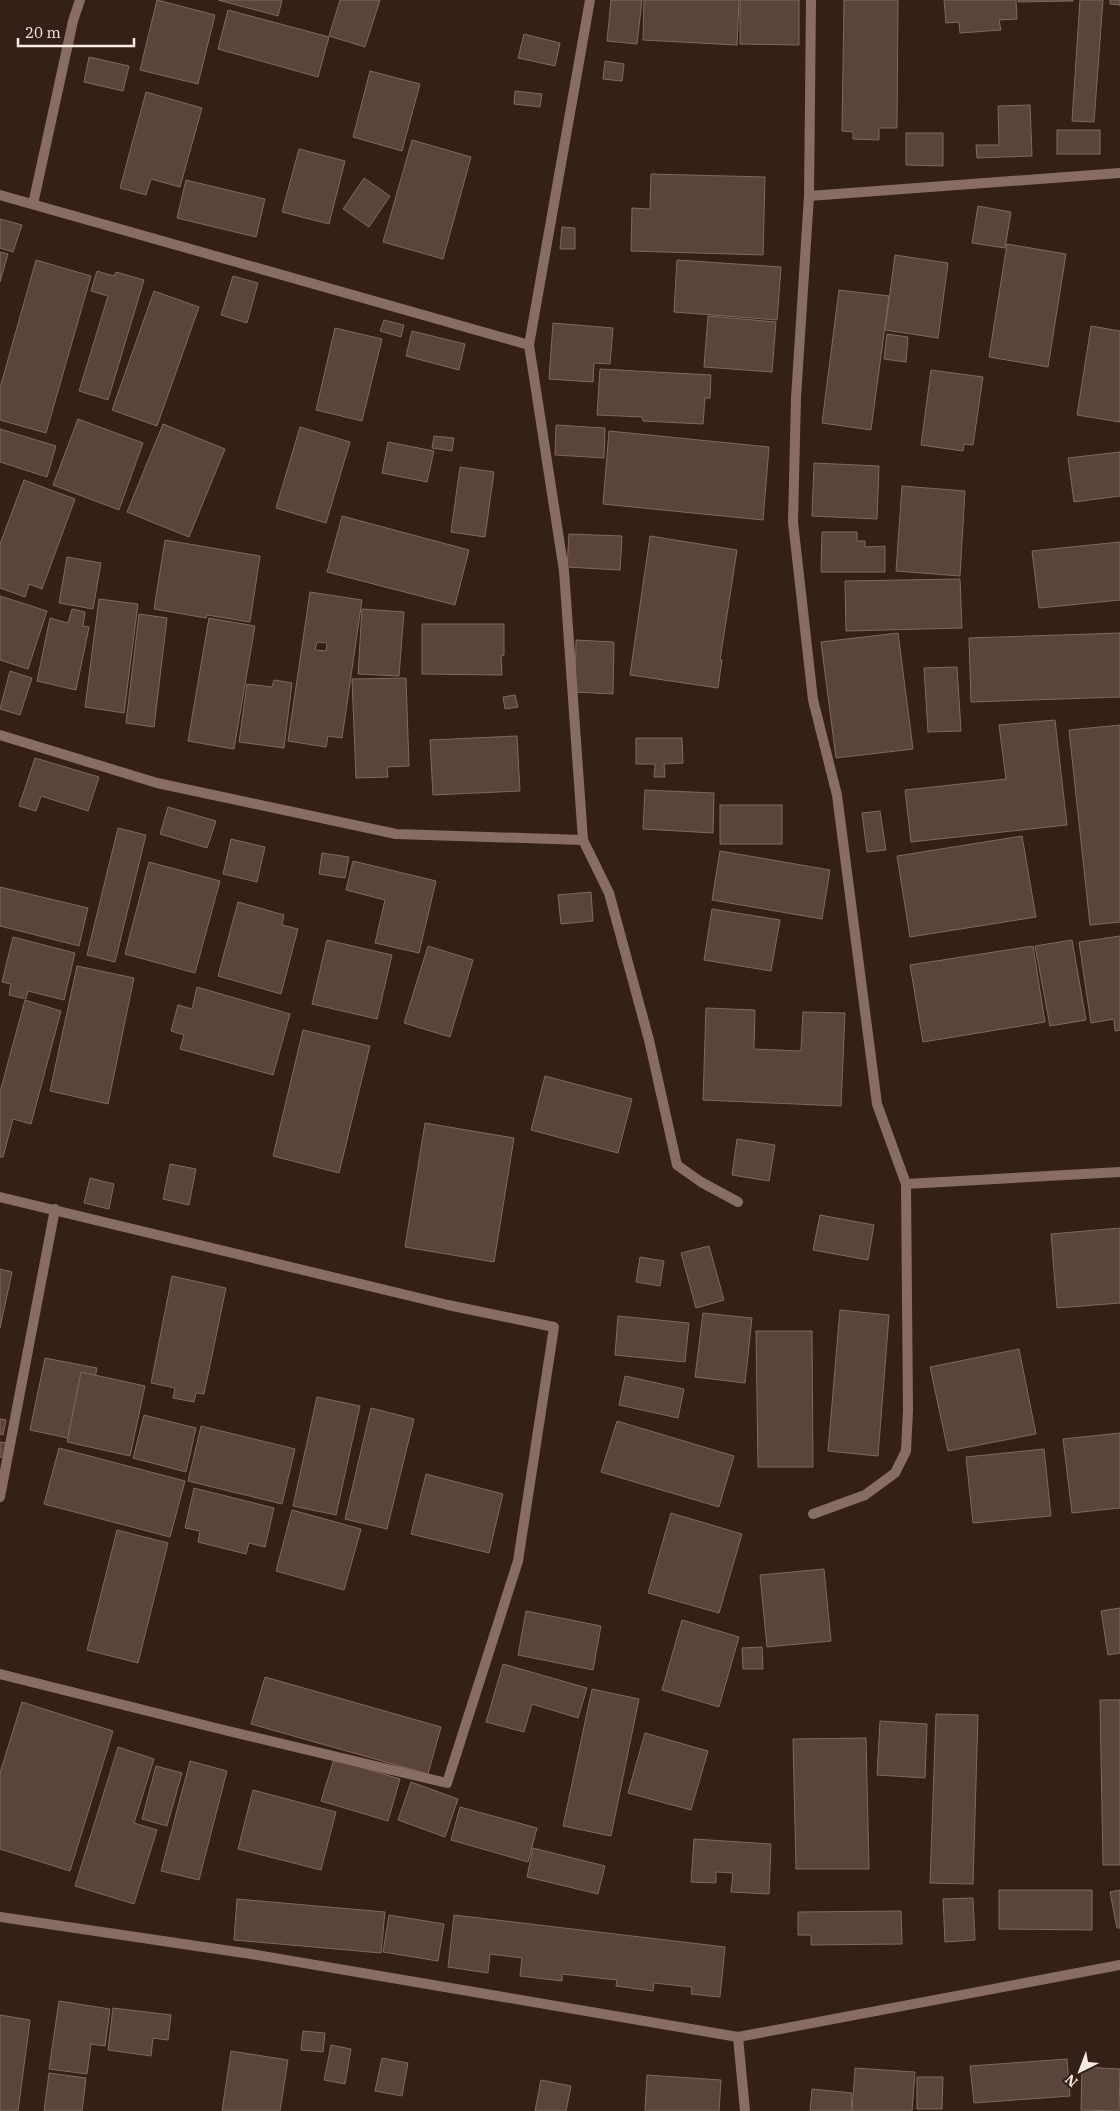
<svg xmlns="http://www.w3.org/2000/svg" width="1120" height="2111" font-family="'IBM Plex Serif',serif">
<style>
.building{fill:#5b443b;stroke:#81695e;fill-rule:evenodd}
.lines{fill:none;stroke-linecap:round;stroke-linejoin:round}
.minor{stroke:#886d62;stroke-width:10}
.tertiary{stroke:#886d62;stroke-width:10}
</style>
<rect width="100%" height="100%" fill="#342017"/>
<!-- building -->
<g class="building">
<path d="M157,0L215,15L198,84L140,70Z"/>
<path d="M218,0H282L278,16Z"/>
<path d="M340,0H380L365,47L329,36Z"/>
<path d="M611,0H642L637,44L607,41Z"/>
<path d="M644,0H739L737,45L643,40Z"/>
<path d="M740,0H799V45L740,44Z"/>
<path d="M844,0H898L897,128H879V140L853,139V132L842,131Z"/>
<path d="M944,0H1016L1017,19L999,20L1001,30L960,33L959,22L946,23Z"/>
<path d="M1018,0H1073V1L1018,2Z"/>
<path d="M1080,0H1103L1094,122L1072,121Z"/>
<path d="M1110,0H1120V5L1110,4Z"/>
<path d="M228,10L329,37L318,77L218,49Z"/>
<path d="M524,34L560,43L555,66L518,58Z"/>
<path d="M89,57L129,66L123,91L84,82Z"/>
<path d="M605,61L624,64L622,81L603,79Z"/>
<path d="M370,71L420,84L402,151L353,137Z"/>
<path d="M515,91L542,94L540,107L514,104Z"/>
<path d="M146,92L202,108L180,187L151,179L146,195L120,188Z"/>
<path d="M1030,105L1032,156L977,158L976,145H999L998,106Z"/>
<rect x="1057" y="130" width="43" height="24"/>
<path d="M906,133H943V166L906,165Z"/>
<path d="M412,140L471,157L443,259L383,242Z"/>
<path d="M299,149L345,161L329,224L282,212Z"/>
<path d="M651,174L765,177L763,255L631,251L632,208L650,209Z"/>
<path d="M364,178L390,196L369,227L343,209Z"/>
<path d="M186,180L265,199L256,237L177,218Z"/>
<path d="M978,206L1011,212L1005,248L972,243Z"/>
<path d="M0,219L22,225L13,252L0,248Z"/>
<path d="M562,227L575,228V249H560Z"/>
<path d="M1007,244L1066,254L1048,367L989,357Z"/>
<path d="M0,252L8,254L0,282Z"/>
<path d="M895,255L948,263L938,338L885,330Z"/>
<path d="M36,260L91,276L46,433L0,420V388Z"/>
<path d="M677,260L781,267L777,320L674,312Z"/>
<path d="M97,271L114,276L116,272L144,280L108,400L79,391L108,296L91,291Z"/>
<path d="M233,276L258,283L247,323L221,315Z"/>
<path d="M839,290L889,296L871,430L822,423Z"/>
<path d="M154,291L199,307L157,426L112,410Z"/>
<path d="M708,316L776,322L772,372L704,367Z"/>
<path d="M384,320L404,325L401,337L380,331Z"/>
<path d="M553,323L613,328L610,364L594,363L593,382L549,379Z"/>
<path d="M1091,326L1120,331V422L1077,415Z"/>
<path d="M335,328L382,339L362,421L316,410Z"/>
<path d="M412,331L465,344L459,370L406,356Z"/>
<path d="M887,334L908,337L906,362L884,359Z"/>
<path d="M600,369L711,375L710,398H705L703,424L643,421L642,417L597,415Z"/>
<path d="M931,370L983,377L973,445L964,444L963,451L921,445Z"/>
<path d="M78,419L143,443L119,510L53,485Z"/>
<path d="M163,424L225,449L189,537L127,512Z"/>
<path d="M556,425L605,428L604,458L555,455Z"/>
<path d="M300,427L350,442L326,523L276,508Z"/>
<path d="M0,429L56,446L47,477L0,462Z"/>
<path d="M609,431L769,447L763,520L603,504Z"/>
<path d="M434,436L454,438L452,451L432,448Z"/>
<path d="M388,442L434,451L427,482L382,473Z"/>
<path d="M1120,452V496L1074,502L1068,458Z"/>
<path d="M814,463L879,466L877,519L812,516Z"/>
<path d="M460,467L494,472L485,537L451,532Z"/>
<path d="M24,480L75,499L42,589L29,584L25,597L0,588V544Z"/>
<path d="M902,486L965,491L960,576L896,571Z"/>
<path d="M342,516L469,550L455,605L327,572Z"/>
<path d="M822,532H857V541H865V547L885,546V572H821Z"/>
<path d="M569,534L622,536L620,570L567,567Z"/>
<path d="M650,536L737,550L720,660H722L718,688L630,675Z"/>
<path d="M165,540L260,556L250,622L207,615L206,618L154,609Z"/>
<path d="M1120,542V600L1039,608L1032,551Z"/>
<path d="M67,557L101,563L93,609L59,603Z"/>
<path d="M960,579L962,628L846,631L845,581Z"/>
<path d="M310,592L362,600L342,738L328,736L326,747L288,741ZM317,642L327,643L326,651L315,650Z"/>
<path d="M0,596L47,611L28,669L0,660Z"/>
<path d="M99,599L138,604L124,713L85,707Z"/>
<path d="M72,609L85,612L83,626L89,627L76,690L37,681L50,618L68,623Z"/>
<path d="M362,609L404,612L399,676L358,674Z"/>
<path d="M139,614L167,618L154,727L126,723Z"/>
<path d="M209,618L255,626L234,749L188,741Z"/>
<path d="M422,624H504V655L501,656L502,675L422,674Z"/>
<path d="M898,633L913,749L836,758L821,642Z"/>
<path d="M1120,633V697L971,702L969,638Z"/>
<path d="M576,640L614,642L613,694L575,692Z"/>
<path d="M957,667L961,731L928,732L924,668Z"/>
<path d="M10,671L32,678L20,715L0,709Z"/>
<path d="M406,678L409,766L387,767L388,777L356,778L352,679Z"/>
<path d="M274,680L292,683L284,748L239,742L247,684L272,687Z"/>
<path d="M515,695L518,707L505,709L503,697Z"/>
<path d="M1055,720L1067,825L911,842L905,790L1006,779L999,725Z"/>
<path d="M1120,725V922L1090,925L1069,730Z"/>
<path d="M517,736L520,791L433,795L430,740Z"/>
<path d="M636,738H682L683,763L664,764L665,777H654L655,764H636Z"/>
<path d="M35,758L99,777L88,811L41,796L36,811L19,806Z"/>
<path d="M645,790L714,793L713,833L643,829Z"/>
<rect x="720" y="805" width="62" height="39"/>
<path d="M168,807L216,821L207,848L160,834Z"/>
<path d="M880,811L886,850L867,852L862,813Z"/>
<path d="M118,828L146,835L115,962L87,955Z"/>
<path d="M1022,836L1036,917L910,937L897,856Z"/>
<path d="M231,839L265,847L257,882L223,874Z"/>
<path d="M720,851L830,870L822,919L712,900Z"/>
<path d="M322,853L349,857L345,878L319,874Z"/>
<path d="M353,861L436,881L419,953L375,943L385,900L346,890Z"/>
<path d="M149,862L220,881L195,973L125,954Z"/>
<path d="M0,887L88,908L79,946L0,926Z"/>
<path d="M591,892L593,921L561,924L558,895Z"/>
<path d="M238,902L284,915L282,925L298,929L281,994L218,976Z"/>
<path d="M712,909L780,920L771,971L704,960Z"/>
<path d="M1120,936V1030L1115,1031L1114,1019L1091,1023L1079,942Z"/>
<path d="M13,937L75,953L64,1000L28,991L26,999L9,995L11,984L2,982Z"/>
<path d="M327,940L392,955L377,1019L312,1004Z"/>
<path d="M1072,940L1086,1020L1050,1026L1035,946Z"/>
<path d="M428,946L473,960L450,1037L404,1023Z"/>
<path d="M1033,946L1045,1022L923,1042L910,965Z"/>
<path d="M77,966L134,978L108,1104L50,1091Z"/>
<path d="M197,987L290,1014L273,1075L180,1049L184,1035L171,1031L178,1005L192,1009Z"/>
<path d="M25,1000L61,1011L31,1124L13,1119L3,1157H0V1092Z"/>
<path d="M706,1008L755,1010L754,1049L801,1051L803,1012L845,1013L841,1106L703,1100Z"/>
<path d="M303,1030L370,1046L339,1173L273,1156Z"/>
<path d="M545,1076L632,1099L618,1153L531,1130Z"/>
<path d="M425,1123L514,1138L494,1262L405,1247Z"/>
<path d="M737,1139L775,1145L769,1181L732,1175Z"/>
<path d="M170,1164L196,1169L189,1205L163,1199Z"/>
<path d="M90,1178L114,1184L109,1209L84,1203Z"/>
<path d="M820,1215L874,1225L868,1260L813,1250Z"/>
<path d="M1120,1228V1303L1057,1308L1051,1234Z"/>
<path d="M709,1246L724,1300L696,1308L681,1253Z"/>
<path d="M640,1257L664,1261L660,1286L636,1282Z"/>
<path d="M0,1269L12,1272L0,1328Z"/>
<path d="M172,1276L226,1288L204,1394L196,1393L194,1402L173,1398L175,1388L151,1383Z"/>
<path d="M840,1310L889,1315L878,1456L828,1451Z"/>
<path d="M703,1313L752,1318L745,1383L695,1377Z"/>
<path d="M618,1316L689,1323L685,1362L615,1355Z"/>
<path d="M756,1331H812L813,1467H758Z"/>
<path d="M1019,1349L1036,1434L948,1451L930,1367Z"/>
<path d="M45,1358L97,1368L82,1441L30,1430Z"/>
<path d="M81,1372L145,1386L130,1456L67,1442Z"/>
<path d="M625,1376L684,1389L678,1418L619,1405Z"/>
<path d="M317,1397L360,1406L336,1515L293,1506Z"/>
<path d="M371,1408L414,1419L387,1529L345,1519Z"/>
<path d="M144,1415L196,1428L186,1472L133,1458Z"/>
<path d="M0,1419L6,1420L3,1435L0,1434Z"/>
<path d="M617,1421L734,1456L719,1507L601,1472Z"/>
<path d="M201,1426L295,1449L282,1504L188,1481Z"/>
<path d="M1120,1433V1508L1072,1513L1063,1439Z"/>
<path d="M0,1442L7,1443L4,1458L0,1457Z"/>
<path d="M59,1448L185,1481L170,1537L44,1504Z"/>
<path d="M1044,1449L1051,1516L973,1523L966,1457Z"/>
<path d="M426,1474L503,1494L489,1553L411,1534Z"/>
<path d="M194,1488L274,1508L265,1547L249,1543L246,1554L198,1542L200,1531L185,1528Z"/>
<path d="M292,1510L361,1529L344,1590L276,1571Z"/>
<path d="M671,1513L742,1534L719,1613L648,1593Z"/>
<path d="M117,1530L168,1543L138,1663L87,1650Z"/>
<path d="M824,1569L831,1641L767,1647L760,1575Z"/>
<path d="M1120,1608V1653L1108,1655L1101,1611Z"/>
<path d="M526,1611L601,1626L593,1670L518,1655Z"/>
<path d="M682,1620L739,1637L719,1707L662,1690Z"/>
<path d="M762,1647L763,1669H743L742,1648Z"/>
<path d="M503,1664L587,1688L578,1718L532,1704L524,1732L486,1722Z"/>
<path d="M265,1677L441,1727L428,1774L251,1724Z"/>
<path d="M592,1689L639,1699L611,1836L563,1826Z"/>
<path d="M1100,1700H1120V1865H1103Z"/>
<path d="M22,1702L113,1731L70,1871L0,1849V1773Z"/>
<path d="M936,1714L978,1715L973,1884L930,1883Z"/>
<path d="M880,1721L927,1724L925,1778L877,1775Z"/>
<path d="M645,1733L708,1751L691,1810L628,1793Z"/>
<path d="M866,1738L869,1869H796L793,1739Z"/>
<path d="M118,1747L154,1759L134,1823L157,1830L134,1904L75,1886Z"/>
<path d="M334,1759L400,1779L388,1821L321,1801Z"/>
<path d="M190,1761L227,1771L199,1880L161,1871Z"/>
<path d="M156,1766L182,1773L167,1826L142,1819Z"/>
<path d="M411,1782L458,1799L445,1837L398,1820Z"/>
<path d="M253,1790L336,1812L321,1870L238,1849Z"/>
<path d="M460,1807L537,1828L528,1862L451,1840Z"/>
<path d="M694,1839L771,1844L769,1894L731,1892L733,1873L716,1872V1883L691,1882Z"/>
<path d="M533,1848L605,1866L598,1894L527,1877Z"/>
<path d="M999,1890H1092V1930L999,1929Z"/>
<path d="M1120,1890V1928H1117L1110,1892Z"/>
<path d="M973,1898L975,1940L945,1942L943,1899Z"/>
<path d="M237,1899L385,1912L381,1953L234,1940Z"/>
<path d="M901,1911L902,1944L811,1945V1935H798V1912Z"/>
<path d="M389,1915L444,1924L438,1961L383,1952Z"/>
<path d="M454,1915L725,1947L720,1997L691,1994L692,1987L654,1983L653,1991L616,1986L617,1980L562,1974V1981L520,1976L522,1958L490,1954L488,1973L448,1967Z"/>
<path d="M59,2001L110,2009L105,2046L91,2044L87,2074L49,2069Z"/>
<path d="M113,2008L171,2015L168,2040L153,2038L151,2056L108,2050Z"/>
<path d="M0,2015L30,2020L18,2111H0Z"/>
<path d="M303,2031L325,2033L323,2052L301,2050Z"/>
<path d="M331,2045L351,2049L345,2084L324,2080Z"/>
<path d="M231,2051L288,2060L280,2111H222Z"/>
<path d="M382,2058L408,2063L402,2096L375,2091Z"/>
<path d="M1067,2059L1070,2096L974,2103L970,2066Z"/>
<path d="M1082,2067L1120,2069L1119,2111L1081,2110Z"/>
<path d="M855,2068L915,2072L912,2111H852Z"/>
<path d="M49,2073L86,2078L82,2111H44Z"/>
<path d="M647,2075L721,2080L719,2111H645Z"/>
<path d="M917,2077H943L942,2109H917Z"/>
<path d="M541,2080L571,2086L566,2111H535Z"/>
<path d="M812,2089L852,2093L851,2111H810Z"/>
</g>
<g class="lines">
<!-- minor -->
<g class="minor">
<path d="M590,0L529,345L564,571L583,840L609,893L649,1040L677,1165L701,1182L738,1202"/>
<path d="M811,0L809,196L796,398L793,522L813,700L837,795L877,1104L906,1184L908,1410L906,1451L895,1473L865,1495L813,1514"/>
<path d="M0,195L529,345"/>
<path d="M809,196L1120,173"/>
<path d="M33,204L73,21L80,0"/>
<path d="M0,735L157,783L396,834L583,840"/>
<path d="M906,1184L1120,1172"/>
<path d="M0,1197L448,1305L554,1327L518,1561L447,1783L228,1731L0,1674"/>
<path d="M0,1497L55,1209"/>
<path d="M738,2037L745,2111"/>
</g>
<!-- tertiary -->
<path class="tertiary" d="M0,1917L251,1954L738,2037L1120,1965"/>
</g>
<!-- north arrow -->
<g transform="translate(1080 2071) rotate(222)" stroke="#342017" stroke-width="4" paint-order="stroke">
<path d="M0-4L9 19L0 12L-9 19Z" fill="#f9eae4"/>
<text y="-8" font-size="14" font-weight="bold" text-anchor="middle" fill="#f9eae4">N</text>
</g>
<!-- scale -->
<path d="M18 38v8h116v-8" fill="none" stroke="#f9eae4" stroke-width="2.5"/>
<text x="25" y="38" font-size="15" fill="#f9eae4" stroke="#342017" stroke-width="4" paint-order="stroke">20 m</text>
</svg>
